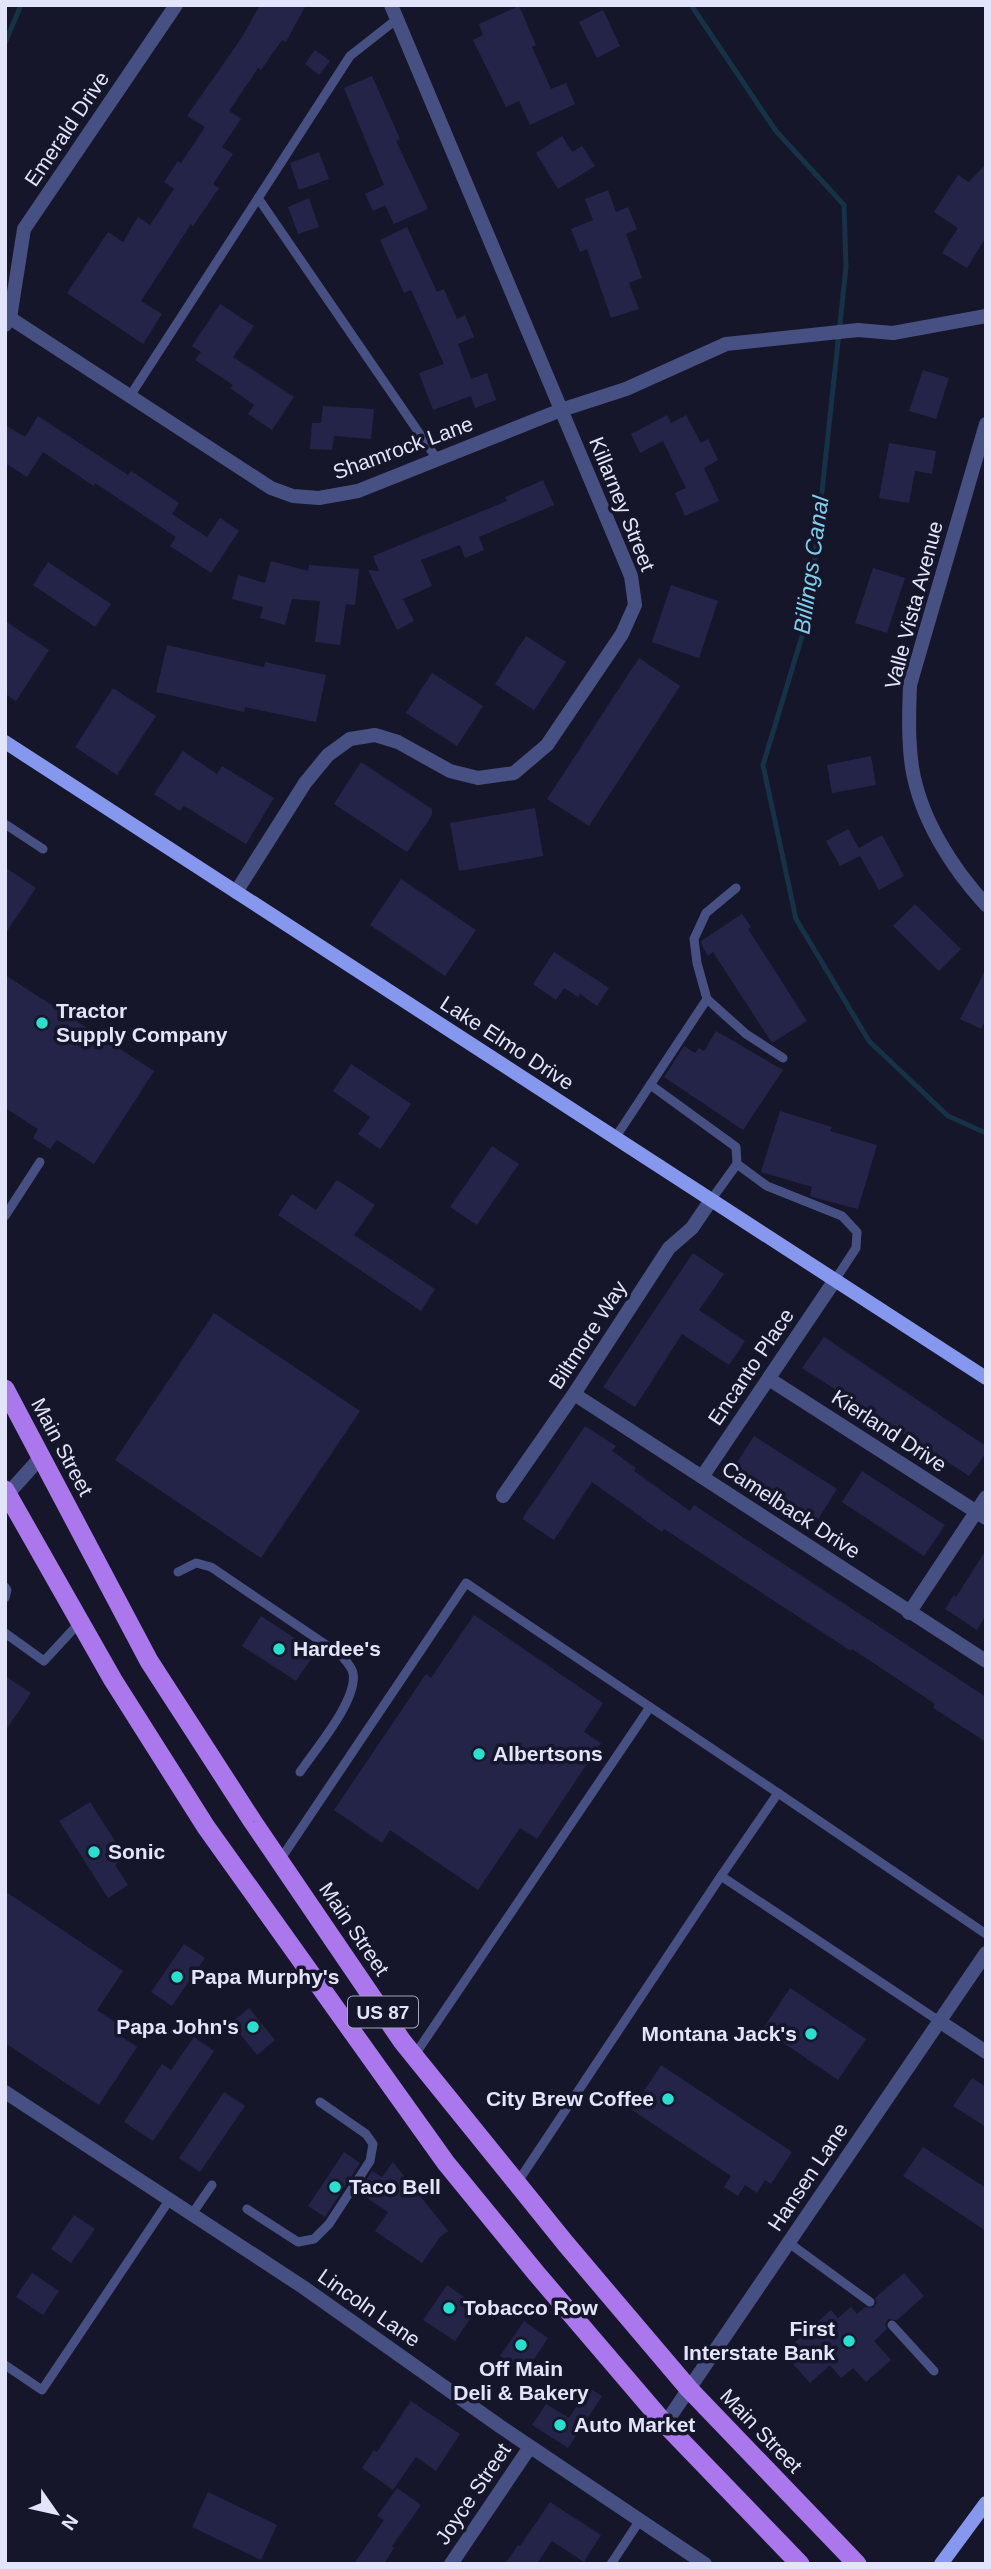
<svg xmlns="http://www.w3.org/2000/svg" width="991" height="2569" font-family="Arial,sans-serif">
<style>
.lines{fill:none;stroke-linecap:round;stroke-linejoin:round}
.stream{stroke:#153247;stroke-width:5}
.building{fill:#242448}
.service{stroke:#475082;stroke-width:9}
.minor{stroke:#475082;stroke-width:14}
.tertiary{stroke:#475082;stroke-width:14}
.secondary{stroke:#8697ee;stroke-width:14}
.primary{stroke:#aa78ec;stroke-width:19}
.poi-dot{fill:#28e0cf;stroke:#151629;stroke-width:2.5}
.labels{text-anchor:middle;stroke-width:7;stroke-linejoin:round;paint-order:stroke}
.shield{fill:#151629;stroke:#a4a6bc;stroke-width:2}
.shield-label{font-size:19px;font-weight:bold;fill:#e2e4fb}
.street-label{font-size:21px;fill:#e2e4fb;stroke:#151629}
.poi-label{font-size:21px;font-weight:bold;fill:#e2e4fb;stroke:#151629;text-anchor:start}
.water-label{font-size:23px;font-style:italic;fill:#7ecfed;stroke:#151629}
</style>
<rect width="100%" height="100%" fill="#151629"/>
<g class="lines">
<!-- stream -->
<g class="stream">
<path d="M691,5L776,131L844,205L846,267L809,613L763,765L796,919L869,1041L948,1116L986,1133"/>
<path d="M5,43L21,5"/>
</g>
</g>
<!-- building -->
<g class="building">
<path d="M260,5H306L286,42L282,40L261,70L258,68L229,111L241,119L222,147L233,154L213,184L219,188L193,226L191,224L141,301L162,314L143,344L67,293L108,232L123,242L138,217L150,225L174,189L164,182L178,161L181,163L205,127L187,116L242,37Z"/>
<path d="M519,6L536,45L532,47L551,89L566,83L575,104L530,125L519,101L506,107L473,40L483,35L479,24Z"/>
<path d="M603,10L620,46L597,58L579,22Z"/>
<path d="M315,50L330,61L319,75L305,64Z"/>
<path d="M372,76L400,139L396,141L428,209L394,224L385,205L373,211L365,194L384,185L344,88Z"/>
<path d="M562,136L572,152L582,146L595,166L558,189L536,153Z"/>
<path d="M319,152L329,179L299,190L290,163Z"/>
<path d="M986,164V237L967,268L942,253L958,228L934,212L958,175L969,182Z"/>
<path d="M608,190L616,212L628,207L637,229L626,234L642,278L629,283L639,309L611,318L587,249L580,252L571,229L593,220L585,199Z"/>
<path d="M309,198L319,227L298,234L288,207Z"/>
<path d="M407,227L437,292L444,289L457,319L465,315L474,337L458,344L471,379L487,373L496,400L475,408L471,396L433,410L419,373L444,364L411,290L404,293L380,240Z"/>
<path d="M220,304L254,326L233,357L294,397L272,430L248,414L254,405L230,388L233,385L195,360L201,352L192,346Z"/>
<path d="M923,370L949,378L936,419L909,411Z"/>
<path d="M323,406L374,409L371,439L334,436L332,450L310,449L312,423H321Z"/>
<path d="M667,415L671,423L686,415L701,443L708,439L718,460L704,468L719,501L685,516L675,493L686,488L663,441L640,453L631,434Z"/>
<path d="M38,416L128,475L131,471L179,503L172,514L207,537L220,518L239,531L211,573L170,546L176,537L95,483L94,486L43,452L27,477L5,463V425L25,437Z"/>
<path d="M889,443L936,451L932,474L915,471L909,503L879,498Z"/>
<path d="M543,480L554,505L479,537L484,550L465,558L460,545L421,560L432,586L403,599L414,621L397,630L368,570L379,571L373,556L507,501L505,497Z"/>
<path d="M271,561L308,571L309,565L359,569L355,605L346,604L340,645L315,642L320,601L292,599L285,625L260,618L263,607L232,599L238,575L265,583Z"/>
<path d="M48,562L111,604L95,627L33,585Z"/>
<path d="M873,568L905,578L887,633L855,623Z"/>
<path d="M671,585L718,601L699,658L652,642Z"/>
<path d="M5,621L49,650L16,701L5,694Z"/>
<path d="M526,636L566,662L534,710L495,684Z"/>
<path d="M167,645L264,667L265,662L326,675L316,722L245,707L244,712L156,692Z"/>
<path d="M639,658L680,686L589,826L547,799Z"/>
<path d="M432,673L483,706L457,746L406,713Z"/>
<path d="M113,688L156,716L117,775L75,747Z"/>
<path d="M183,751L217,774L222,766L274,798L246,844L184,806L180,811L154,794Z"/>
<path d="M871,756L876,785L832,793L827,765Z"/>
<path d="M361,762L432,809V815L407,852L334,804Z"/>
<path d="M535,808L543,856L459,871L450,823Z"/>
<path d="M848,829L859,848L882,835L904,876L879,890L860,856L840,866L826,841Z"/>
<path d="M5,867L36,888L5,934Z"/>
<path d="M401,879L476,930L445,976L370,925Z"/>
<path d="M915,904L961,949L939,971L893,926Z"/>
<path d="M742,914L751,927L748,929L807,1021L772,1043L713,952L708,956L702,946L701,941Z"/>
<path d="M554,952L609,988L597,1006L580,994L578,997L564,988L556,1000L533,984Z"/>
<path d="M986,969V1019L981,1029L960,1019Z"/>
<path d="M5,975L154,1071L94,1164L57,1140L50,1149L33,1138L38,1129L5,1108Z"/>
<path d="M716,1031L783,1070L743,1130L664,1077L684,1046L695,1053L699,1048L704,1051Z"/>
<path d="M351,1064L411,1104L380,1149L358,1134L370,1117L333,1091Z"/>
<path d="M780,1111L832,1127L830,1131L877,1145L858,1209L820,1199L810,1196L812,1187L761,1172Z"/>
<path d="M492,1146L519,1164L477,1225L450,1207Z"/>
<path d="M337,1180L375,1205L354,1235L435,1289L421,1311L278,1215L292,1194L316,1210Z"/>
<path d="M693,1253L724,1274L699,1310L745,1341L729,1365L682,1334L635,1407L603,1387Z"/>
<path d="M214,1313L360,1411L261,1558L115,1460Z"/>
<path d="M824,1337L986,1446V1453L969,1476L802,1368Z"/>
<path d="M585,1426L616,1446L612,1451L636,1468L634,1471L690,1511L694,1505L986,1697V1742L933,1708L935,1704L852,1649L851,1651L664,1529L662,1532L592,1482L554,1540L522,1519Z"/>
<path d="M754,1436L837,1489L817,1521L803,1512L804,1510L734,1467Z"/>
<path d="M862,1471L945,1525L924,1556L842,1502Z"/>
<path d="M986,1550V1615L977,1630L945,1609L954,1595L956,1597Z"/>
<path d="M474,1615L603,1703L584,1732L601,1743L537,1839L520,1828L478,1890L390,1830L382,1843L334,1810L426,1674L431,1678Z"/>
<path d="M261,1616L316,1652L296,1681L242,1646Z"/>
<path d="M5,1676L31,1693L5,1731Z"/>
<path d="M90,1802L126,1858L115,1865L128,1885L108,1898L59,1821Z"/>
<path d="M5,1891L123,1971L97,2010L124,2028L119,2035L137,2047L99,2105L5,2043Z"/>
<path d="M184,1944L205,1958L172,2006L151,1992Z"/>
<path d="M790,1988L866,2039L838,2080L763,2029Z"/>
<path d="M249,2008L275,2040L257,2055L231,2023Z"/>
<path d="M194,2037L214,2051L153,2141L124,2122L162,2064L171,2070Z"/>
<path d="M661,2065L792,2152L771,2184L765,2180L757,2193L745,2185L738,2196L724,2187L731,2176L632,2110Z"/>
<path d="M972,2078L986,2087V2127L953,2106Z"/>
<path d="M224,2092L245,2106L200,2172L179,2158Z"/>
<path d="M923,2147L986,2188V2231L903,2176Z"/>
<path d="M344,2152L360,2163L325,2217L308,2206Z"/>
<path d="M393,2162L448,2231L440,2237L422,2263L375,2231L388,2212L358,2192L372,2171L382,2177Z"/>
<path d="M74,2215L95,2229L71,2263L51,2249Z"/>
<path d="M32,2273L59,2291L43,2315L16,2297Z"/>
<path d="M904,2273L924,2296L897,2320L888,2319L885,2324L887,2329L874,2341L891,2360L866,2382L853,2368L841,2378L830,2365L810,2383L793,2364L801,2357L791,2346L831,2310L838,2318L851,2307L857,2314L865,2307L873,2308L877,2303L875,2298Z"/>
<path d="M447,2285L478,2307L455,2341L423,2320Z"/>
<path d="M524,2321L548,2338L525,2373L500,2356Z"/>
<path d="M589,2388L602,2396L568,2448L532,2425L546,2404L569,2418Z"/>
<path d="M411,2401L460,2434L436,2471L416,2457L393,2490L362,2468L374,2450L377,2452Z"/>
<path d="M397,2488L421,2505L392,2546L394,2548L384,2564H354L384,2520L377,2516Z"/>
<path d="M208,2492L277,2525L261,2560L192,2527Z"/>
<path d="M550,2502L601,2535L584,2562L552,2541L537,2564H505L518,2545L520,2546Z"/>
</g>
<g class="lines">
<!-- service -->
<g class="service">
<path d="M258,198L437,459"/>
<path d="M130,396L350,56L397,19"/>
<path d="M5,824L43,849"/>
<path d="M736,888L706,913L694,939L697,963L707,999L746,1034L783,1058"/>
<path d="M652,1086L736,1147L737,1164L711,1200"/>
<path d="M615,1138L707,999"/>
<path d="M737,1164L767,1186L842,1216L857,1232L856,1248L835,1280"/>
<path d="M5,1216L40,1162"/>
<path d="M178,1572L196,1563L211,1567L341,1655C345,1660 352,1667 353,1673C358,1700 315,1750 300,1772"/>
<path d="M5,1587L7,1590L5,1598"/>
<path d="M5,1633L44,1661L80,1622"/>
<path d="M778,1793L986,1934"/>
<path d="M280,1860L466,1583L650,1707"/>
<path d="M414,2056L650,1707L778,1793L721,1876"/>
<path d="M517,2183L721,1876L939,2021"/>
<path d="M247,2209L298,2242L314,2239L329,2224L370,2161L373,2144L366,2134L320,2102"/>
<path d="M192,2214L212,2185"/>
<path d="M789,2243L870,2302"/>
<path d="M892,2325L934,2371"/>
<path d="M5,2365L42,2390L170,2199"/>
<path d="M611,2564L640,2520"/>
</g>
<!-- minor -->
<g class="minor">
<path d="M10,318L271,488L293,496L319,498L358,491L561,410L626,389L726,344L858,330L893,333L986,316"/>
<path d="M5,325L10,318L24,229L176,5"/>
<path d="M986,424L910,685C909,712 908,740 912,767C920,818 952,868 986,905"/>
<path d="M236,892L305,783L328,755L350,739L375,735L398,742L450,771L478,778L514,773L547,745L622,634L635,605L631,576L391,5"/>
<path d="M769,1379L986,1518"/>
<path d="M574,1394L986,1661"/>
<path d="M702,1477L835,1280"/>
<path d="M503,1496L574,1394L669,1248L692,1228L711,1200"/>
<path d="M5,1497L41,1457"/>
<path d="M909,1613L986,1497"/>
<path d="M939,2021L986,2052"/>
<path d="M5,2092L303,2287L501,2427L705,2564"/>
<path d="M451,2564L530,2447"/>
</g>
<!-- tertiary -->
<path class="tertiary" d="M665,2424L986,1953"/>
<!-- secondary -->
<g class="secondary">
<path d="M5,742L986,1378"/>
<path d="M941,2564L986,2503"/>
</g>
<!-- primary -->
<g class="primary">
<path d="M5,1389L149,1661L253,1822L402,2041L566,2244L689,2389L857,2564"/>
<path d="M5,1490L113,1680L206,1827L446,2163L536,2273L665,2424L800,2564"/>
</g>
</g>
<!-- markers -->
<g class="poi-dot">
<circle cx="42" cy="1023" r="7"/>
<circle cx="279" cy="1649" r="7"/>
<circle cx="479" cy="1754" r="7"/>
<circle cx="94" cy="1852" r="7"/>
<circle cx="177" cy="1977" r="7"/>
<circle cx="253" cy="2027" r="7"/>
<circle cx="811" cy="2034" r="7"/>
<circle cx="668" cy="2099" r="7"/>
<circle cx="335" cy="2187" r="7"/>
<circle cx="449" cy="2308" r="7"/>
<circle cx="849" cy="2341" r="7"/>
<circle cx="521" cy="2345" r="7"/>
<circle cx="560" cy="2425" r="7"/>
</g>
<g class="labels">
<!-- shield labels -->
<rect class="shield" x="348" y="1996.5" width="70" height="31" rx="5"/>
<g class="shield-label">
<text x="383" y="2019">US 87</text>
</g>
<!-- street labels -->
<g class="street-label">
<text transform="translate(67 129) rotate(-56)" y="7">Emerald Drive</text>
<text transform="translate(403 448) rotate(-20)" y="7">Shamrock Lane</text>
<text transform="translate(622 504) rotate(68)" y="7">Killarney Street</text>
<text transform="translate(914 605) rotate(-75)" y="7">Valle Vista Avenue</text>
<text transform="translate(507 1043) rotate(33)" y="7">Lake Elmo Drive</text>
<text transform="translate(588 1335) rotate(-57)" y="7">Biltmore Way</text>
<text transform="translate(751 1367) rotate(-56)" y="7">Encanto Place</text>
<text transform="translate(889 1431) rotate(33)" y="7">Kierland Drive</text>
<text transform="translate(62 1447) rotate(62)" y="7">Main Street</text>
<text transform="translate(791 1510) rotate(33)" y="7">Camelback Drive</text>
<text transform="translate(354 1929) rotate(56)" y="7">Main Street</text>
<text transform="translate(808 2177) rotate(-56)" y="7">Hansen Lane</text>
<text transform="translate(369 2308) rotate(35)" y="7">Lincoln Lane</text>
<text transform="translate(761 2431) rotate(46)" y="7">Main Street</text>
<text transform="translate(473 2494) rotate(-56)" y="7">Joyce Street</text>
</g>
<!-- poi labels -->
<g class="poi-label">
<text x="56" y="1018">Tractor<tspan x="56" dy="24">Supply Company</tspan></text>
<text x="293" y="1656">Hardee's</text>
<text x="493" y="1761">Albertsons</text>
<text x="108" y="1859">Sonic</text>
<text x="191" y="1984">Papa Murphy's</text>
<text x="239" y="2034" text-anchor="end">Papa John's</text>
<text x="797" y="2041" text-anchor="end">Montana Jack's</text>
<text x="654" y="2106" text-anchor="end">City Brew Coffee</text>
<text x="349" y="2194">Taco Bell</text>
<text x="463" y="2315">Tobacco Row</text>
<text x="835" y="2336" text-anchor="end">First<tspan x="835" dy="24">Interstate Bank</tspan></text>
<text x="521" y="2376" text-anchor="middle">Off Main<tspan x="521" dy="24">Deli &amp; Bakery</tspan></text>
<text x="574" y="2432">Auto Market</text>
</g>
<!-- water labels -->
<g class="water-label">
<text transform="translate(811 565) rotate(-82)" y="8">Billings Canal</text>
</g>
</g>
<!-- border -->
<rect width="991" height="2569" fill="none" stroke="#e2e4fb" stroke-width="14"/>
<!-- north arrow -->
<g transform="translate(56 2513) rotate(124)" stroke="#151629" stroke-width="5" paint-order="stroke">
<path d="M0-5L12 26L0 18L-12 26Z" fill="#e2e4fb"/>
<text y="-10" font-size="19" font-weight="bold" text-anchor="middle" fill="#e2e4fb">N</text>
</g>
</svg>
